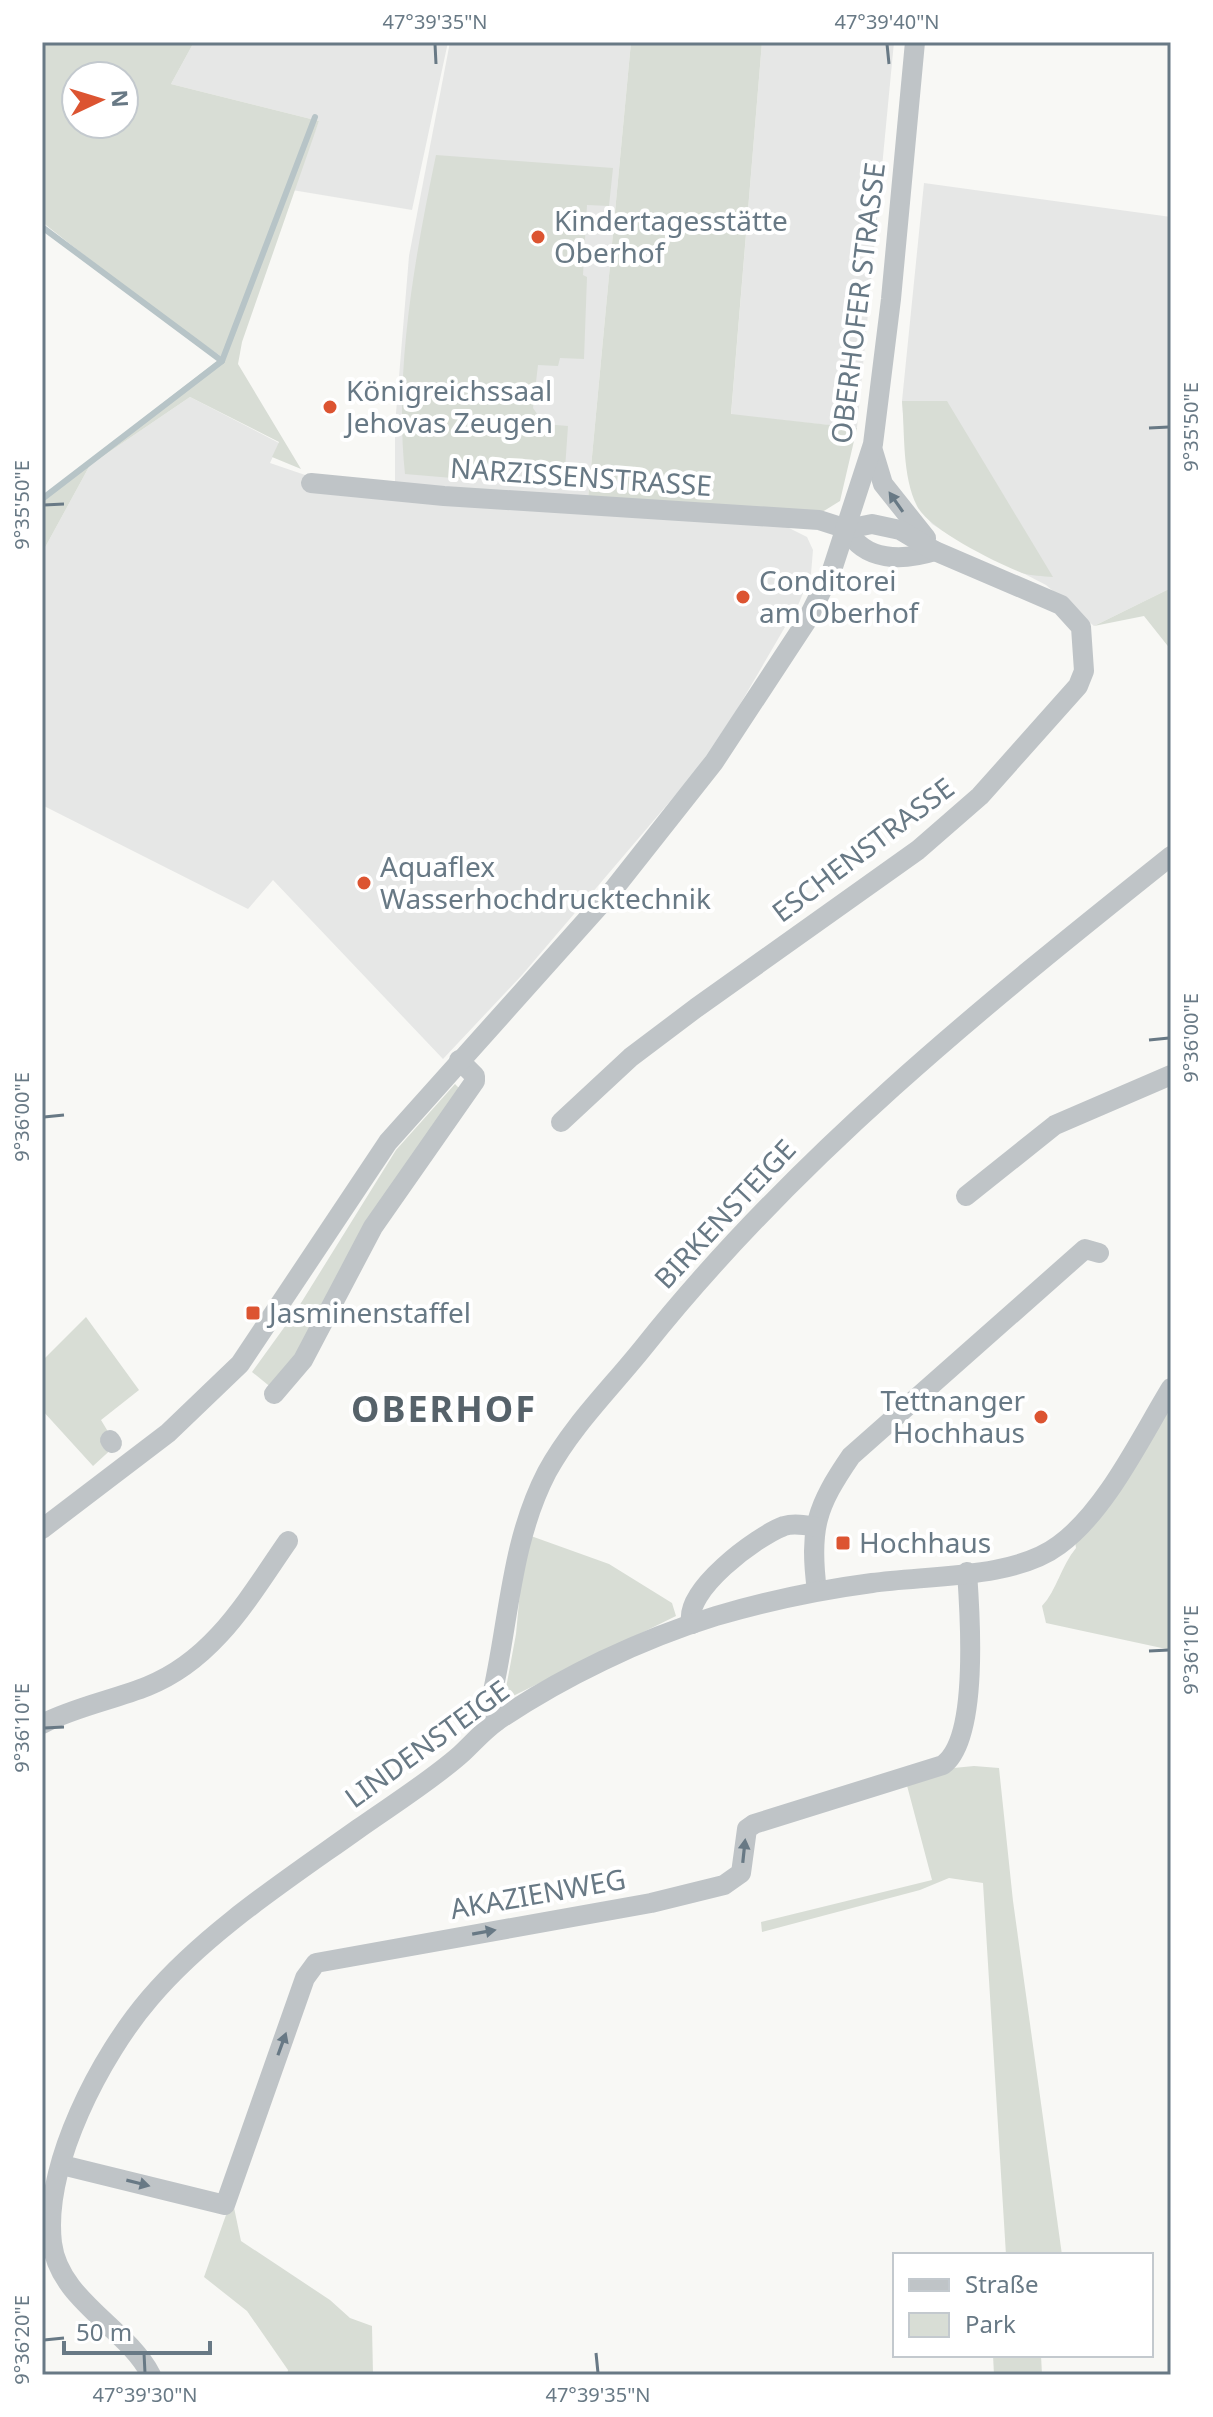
<svg xmlns="http://www.w3.org/2000/svg" width="1213" height="2417" font-family="'Noto Sans',sans-serif">
<style>
.built{fill:#e6e7e6}
.green{fill:#d8ddd5;fill-rule:evenodd}
.lines{fill:none;stroke-linecap:round;stroke-linejoin:round}
.stream{stroke:#b7c4c7;stroke-width:6}
.minor{stroke:#bfc4c7;stroke-width:20}
.oneway{fill:#687985}
.ticks{fill:none;stroke:#687985;stroke-width:3}
.poi-dot{fill:#dc5431;stroke:#fff;stroke-width:3}
.labels{text-anchor:middle;stroke-width:8;stroke-linejoin:round;paint-order:stroke}
.poi-label{font-size:28px;fill:#687985;stroke:#fff;text-anchor:start}
.street-label{font-size:28px;fill:#687985;stroke:#fff}
.district-label{font-size:36px;font-weight:bold;letter-spacing:2px;fill:#56626a;stroke:#fff}
.neatline{fill:none;stroke:#687985;stroke-width:3}
.ticks-label{font-size:20px;text-anchor:middle;fill:#687985}
</style>
<rect width="100%" height="100%" fill="#f8f8f5"/>
<!-- built -->
<g class="built">
<path d="M194,42H448L412,210L292,190L319,121L171,84Z"/>
<path d="M450,42H631L588,499L395,485V425L409,256Z"/>
<path d="M762,42H894L857,428L731,415Z"/>
<path d="M924,183L1171,217V588L1094,626L1046,585L951,536L932,524L918,507L908,473L902,401Z"/>
<path d="M190,397L279,443L270,463L311,477L787,527L807,537L813,550L811,574L799,603L735,713L695,772L522,975L443,1059L273,880L248,909L42,805V553L90,465Z"/>
</g>
<!-- green -->
<g class="green">
<path d="M42,42H194L171,84L319,121L242,342L238,364L301,469L272,457L279,442L190,397L90,465L42,553V497L222,357L150,307L42,222ZM76,76H124V124H76Z"/>
<path d="M631,42H762L731,414L857,428L840,501L819,514L588,499Z"/>
<path d="M436,155L613,168L609,206L587,205L583,275L587,277L584,359L560,358L558,366L538,365L533,408L544,424L568,426L565,469L478,463L476,480L405,474C394,371 415,256 436,155Z"/>
<path d="M902,401H947L1053,577C1043,576 1031,576 1022,573C997,563 929,530 917,506C902,476 905,434 902,401Z"/>
<path d="M1171,588V650L1144,616L1094,626Z"/>
<path d="M455,1084L460,1089L317,1327L273,1389L252,1372L296,1311L396,1150Z"/>
<path d="M86,1317L139,1390L101,1420L116,1445L93,1466L42,1410V1361Z"/>
<path d="M1171,1404V1650L1046,1623L1042,1606C1057,1590 1061,1566 1076,1548L1075,1541Z"/>
<path d="M531,1536L609,1564L672,1603L676,1616L511,1697L506,1688L516,1634L523,1559Z"/>
<path d="M974,1766L999,1768L1013,1901L1062,2255H1006L983,1883L949,1878L920,1890L762,1932L761,1922L932,1880L905,1778L933,1770Z"/>
<path d="M232,2198L241,2241L330,2300L350,2318L372,2326L373,2375H287L288,2370L247,2311L204,2277Z"/>
<path d="M993,2355H1041L1042,2375H994Z"/>
</g>
<g class="lines">
<!-- stream -->
<g class="stream">
<path d="M42,227L222,361"/>
<path d="M42,499L222,361L315,117"/>
</g>
<!-- minor -->
<g class="minor">
<path d="M873,451L883,484L926,538"/>
<path d="M311,483L444,496L819,520L847,529"/>
<path d="M847,529C864,562 903,561 935,551"/>
<path d="M561,1122L631,1057L696,1008L918,850L980,796L1078,686L1084,671L1081,627L1061,605L935,551L900,530L872,524L847,529"/>
<path d="M966,1196L1055,1125L1171,1075"/>
<path d="M274,1394L303,1360L373,1227L475,1081V1076L459,1060"/>
<path d="M110,1440L112,1443"/>
<path d="M42,1529L168,1433L240,1364L388,1142L609,895L714,762L806,622L832,570L873,444L891,299L915,42"/>
<path d="M817,1591C809,1529 816,1507 851,1456L1085,1249L1099,1253"/>
<path d="M692,1624C681,1592 757,1536 784,1526C794,1523 805,1525 815,1527"/>
<path d="M497,1721L491,1700C509,1624 510,1543 547,1472C572,1426 610,1389 643,1348C793,1159 983,1006 1171,856"/>
<path d="M42,1724C75,1707 113,1700 148,1686C215,1659 249,1597 288,1541"/>
<path d="M62,2165L225,2205L305,1978L316,1963L651,1903L724,1885L741,1873L747,1829L754,1824L943,1765C979,1739 970,1613 967,1572"/>
<path d="M151,2375C126,2327 59,2300 52,2243C43,2165 101,2055 150,1998C206,1932 288,1879 358,1829C392,1805 429,1782 460,1755C473,1743 483,1731 497,1721C562,1677 641,1639 716,1616C767,1601 819,1590 872,1583C928,1575 1014,1579 1059,1545C1106,1511 1141,1437 1171,1388"/>
</g>
</g>
<!-- one-way arrows -->
<defs><path id="oneway-solid" d="M-6-.8H1V-3.2L6.5 0L1 3.2V.8H-6Z" transform="scale(2)"/></defs>
<g class="oneway">
<use href="#oneway-solid" transform="translate(896 502) rotate(-125)"/>
<use href="#oneway-solid" transform="translate(744 1851) rotate(-84)"/>
<use href="#oneway-solid" transform="translate(484 1932) rotate(-10)"/>
<use href="#oneway-solid" transform="translate(282 2044) rotate(-70)"/>
<use href="#oneway-solid" transform="translate(138 2183) rotate(14)"/>
</g>
<!-- ticks -->
<path class="ticks" d="M435,44L436,64M887,44L889,64M1149,428L1169,427M44,505L64,504M1149,1040L1169,1038M44,1117L64,1115M1149,1651L1169,1650M44,1728L64,1727M44,2340L64,2338M144,2353L145,2373M596,2353L598,2373"/>
<!-- markers -->
<g class="poi-dot">
<circle cx="538" cy="237" r="8"/>
<circle cx="330" cy="407" r="8"/>
<circle cx="743" cy="597" r="8"/>
<circle cx="364" cy="883" r="8"/>
<rect x="245" y="1305" width="16" height="16" rx="4"/>
<circle cx="1041" cy="1417" r="8"/>
<rect x="835" y="1535" width="16" height="16" rx="4"/>
</g>
<g class="labels">
<!-- poi labels -->
<g class="poi-label">
<text x="554" y="231">Kindertagesstätte<tspan x="554" dy="32">Oberhof</tspan></text>
<text x="346" y="401">Königreichssaal<tspan x="346" dy="32">Jehovas Zeugen</tspan></text>
<text x="759" y="591">Conditorei<tspan x="759" dy="32">am Oberhof</tspan></text>
<text x="380" y="877">Aquaflex<tspan x="380" dy="32">Wasserhochdrucktechnik</tspan></text>
<text x="269" y="1323">Jasminenstaffel</text>
<text x="1025" y="1411" text-anchor="end">Tettnanger<tspan x="1025" dy="32">Hochhaus</tspan></text>
<text x="859" y="1553">Hochhaus</text>
</g>
<!-- street labels -->
<g class="street-label">
<text transform="translate(858 303) rotate(-83)" y="10">OBERHOFER STRASSE</text>
<text transform="translate(581 477) rotate(4)" y="10">NARZISSENSTRASSE</text>
<text transform="translate(863 850) rotate(-37)" y="10">ESCHENSTRASSE</text>
<text transform="translate(725 1214) rotate(-47)" y="10">BIRKENSTEIGE</text>
<text transform="translate(427 1744) rotate(-36)" y="10">LINDENSTEIGE</text>
<text transform="translate(538 1894) rotate(-10)" y="10">AKAZIENWEG</text>
</g>
<!-- district labels -->
<g class="district-label">
<text x="444" y="1422">OBERHOF</text>
</g>
</g>
<!-- border -->
<rect width="1213" height="2417" fill="none" stroke="#ffffff" stroke-width="88"/>
<!-- legend -->
<rect x="893" y="2253" width="260" height="104" fill="#ffffff" stroke="#c3c9ce" stroke-width="2"/>
<rect x="909" y="2279" width="40" height="12" fill="#bfc4c7" stroke="#c3c9ce" stroke-width="2"/>
<text x="965" y="2293" font-size="24" fill="#687985">Straße</text>
<rect x="909" y="2313" width="40" height="24" fill="#d8ddd5" stroke="#c3c9ce" stroke-width="2"/>
<text x="965" y="2333" font-size="24" fill="#687985">Park</text>
<!-- north arrow -->
<g transform="translate(100 100) rotate(86)"><circle r="38" fill="#ffffff" stroke="#c3c9ce" stroke-width="2"/>
<path d="M0-6L14 30L0 20L-14 30Z" fill="#dc5431"/>
<text y="-12" font-size="22" font-weight="bold" text-anchor="middle" fill="#687985">N</text>
</g>
<!-- scale -->
<path d="M64 2341v12h146v-12" fill="none" stroke="#687985" stroke-width="4"/>
<text x="76" y="2341" font-size="24" fill="#687985" stroke="#ffffff" stroke-width="6" paint-order="stroke">50 m</text>
<rect x="44" y="44" width="1125" height="2329" class="neatline"/>
<g class="ticks-label">
<text x="435" y="29">47°39'35"N</text>
<text x="887" y="29">47°39'40"N</text>
<text transform="translate(1191 427) rotate(-90)" y="7">9°35'50"E</text>
<text transform="translate(22 505) rotate(-90)" y="7">9°35'50"E</text>
<text transform="translate(1191 1038) rotate(-90)" y="7">9°36'00"E</text>
<text transform="translate(22 1117) rotate(-90)" y="7">9°36'00"E</text>
<text transform="translate(1191 1650) rotate(-90)" y="7">9°36'10"E</text>
<text transform="translate(22 1728) rotate(-90)" y="7">9°36'10"E</text>
<text transform="translate(22 2340) rotate(-90)" y="7">9°36'20"E</text>
<text x="145" y="2402">47°39'30"N</text>
<text x="598" y="2402">47°39'35"N</text>
</g>
</svg>
